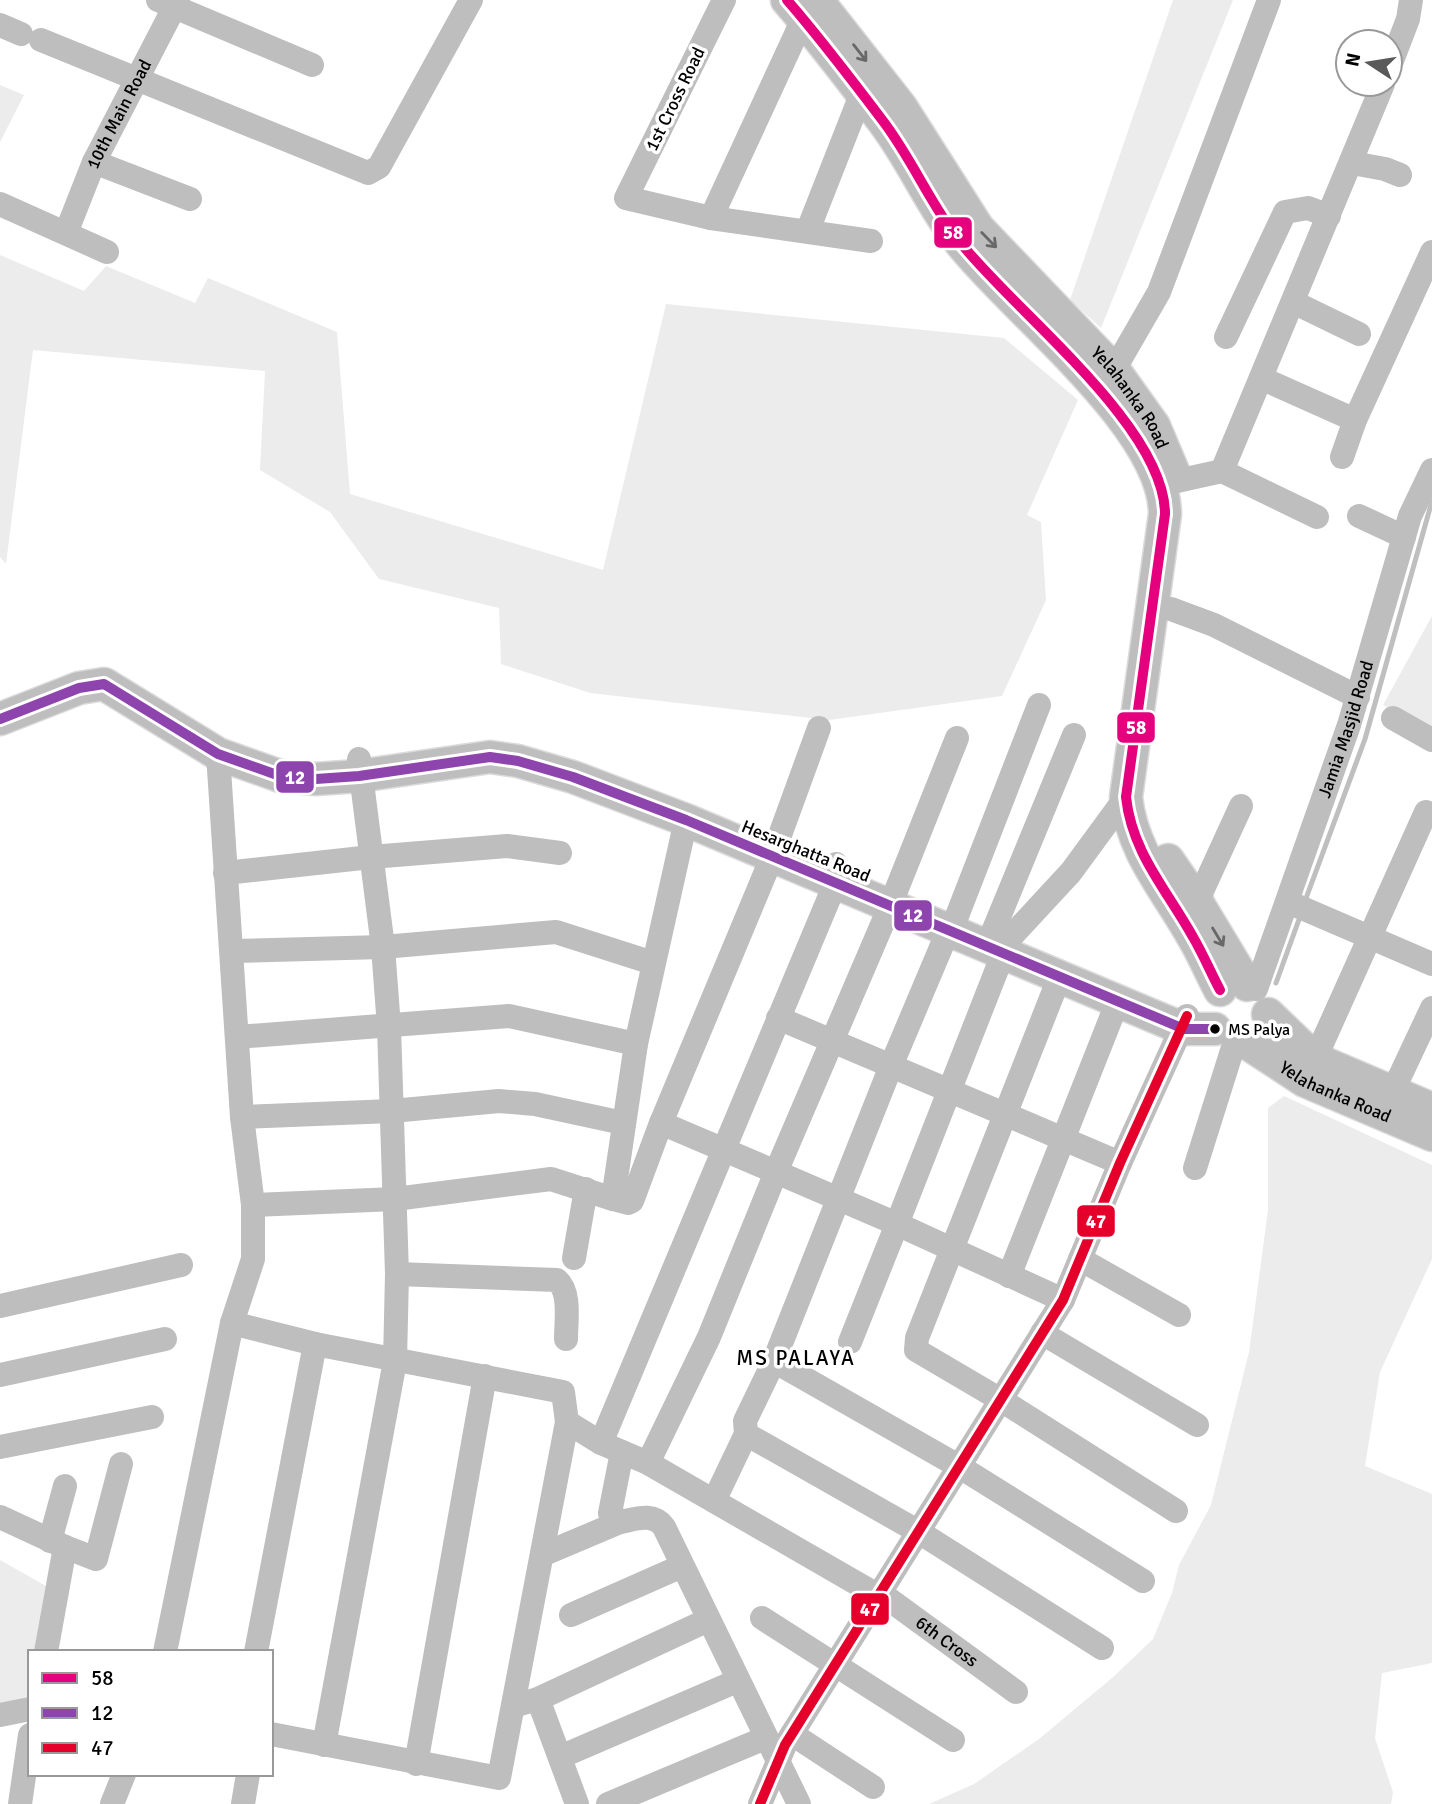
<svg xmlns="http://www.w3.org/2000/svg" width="1432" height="1804" font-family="Signika,sans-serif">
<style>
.green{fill:#ececec}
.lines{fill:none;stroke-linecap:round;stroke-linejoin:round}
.stream{stroke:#bfbfbf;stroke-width:5}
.major-casing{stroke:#dbdbdb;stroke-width:35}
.minor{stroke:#bebebe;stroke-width:24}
.major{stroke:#bebebe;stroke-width:32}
.bus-1-casing{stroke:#fff;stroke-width:16}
.bus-2-casing{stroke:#fff;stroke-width:16}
.bus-3-casing{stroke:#fff;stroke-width:16}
.bus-1{stroke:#e5007d;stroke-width:10}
.bus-2{stroke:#8e44ad;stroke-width:10}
.bus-3{stroke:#e4002b;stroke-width:10}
.oneway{stroke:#686868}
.bus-dot{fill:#000;stroke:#fff;stroke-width:2.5}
.labels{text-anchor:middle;stroke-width:7;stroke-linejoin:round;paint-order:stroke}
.bus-label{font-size:16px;fill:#000;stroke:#fff;text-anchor:start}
.street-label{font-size:18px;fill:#000;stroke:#fff}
.quarter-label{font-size:21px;letter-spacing:2px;fill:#000;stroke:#fff}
.line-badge{stroke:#fff;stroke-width:2.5}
.badge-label{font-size:19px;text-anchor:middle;font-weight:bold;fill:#fff}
</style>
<rect width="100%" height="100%" fill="#fff"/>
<!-- green -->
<g class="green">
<path d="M1173,0H1233L1101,328L1070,300Z"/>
<path d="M0,85L24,95L0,142Z"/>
<path d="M0,255L84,291L106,266L195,303L208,278L337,332L350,494L603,570L666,304L1004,338L1078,400L1027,515L1041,522L1046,600L1002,696L829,720L590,693L501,664L499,608L379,579L330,512L260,470L265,371L33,350L6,564L0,557Z"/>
<path d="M1432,616V732L1383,705Z"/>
<path d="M1284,1096L1432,1165V1259L1380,1372L1365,1466L1432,1494V1663L1382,1673L1375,1738L1393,1792L1391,1804H929L974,1784L1039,1739L1112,1678L1153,1639L1172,1593L1179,1565L1211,1505L1249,1352L1268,1210V1108Z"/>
<path d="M0,1560L46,1586L36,1652H30L28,1702L0,1707Z"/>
</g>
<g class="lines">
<!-- stream -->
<g class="stream">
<path d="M1305,901L1365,739L1432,501"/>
<path d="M1276,983L1301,914"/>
</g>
<!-- major casing -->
<g class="major-casing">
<g id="major">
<path d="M787,0C821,39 852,80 883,121C912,159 931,205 960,242C1013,310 1165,426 1165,514L1126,797C1132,853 1167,890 1193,937C1203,954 1211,973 1220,990"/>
<path id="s4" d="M817,0L901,107L978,228L1114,370L1154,426L1173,471"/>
<path d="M0,719L79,688L104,684L218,754L280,776L316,779L359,776L490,757L518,761L573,777L686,820L1184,1029H1215"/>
<path d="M1168,860L1197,902L1247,985"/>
<path d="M1268,1014L1315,1059L1432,1109"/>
<path id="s5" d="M1244,1041L1305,1081L1432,1135"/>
</g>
</g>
<!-- minor -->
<g class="minor">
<path d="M158,0L312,65"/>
<path d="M724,0L626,198L711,218L871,241"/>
<path d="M0,25L21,34"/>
<path d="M41,40L368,173L379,167L471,0"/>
<path d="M1390,66L1408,19L1411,0"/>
<path d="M94,162L190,199"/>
<path d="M1352,163L1385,169L1400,175"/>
<path d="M0,204L107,252"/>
<path d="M711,218L803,19"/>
<path d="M808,230L861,95"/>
<path id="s1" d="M66,233L94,162L178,0"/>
<path d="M1293,302L1359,334"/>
<path d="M1226,337L1285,212L1308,208L1329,216"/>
<path d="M1261,378L1355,420"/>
<path d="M1101,381L1114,370L1159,292L1269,0"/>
<path d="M1342,457L1355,420L1432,252"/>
<path d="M1222,471L1317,517"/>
<path d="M1177,481L1222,471L1383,84"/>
<path d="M1359,516L1404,537"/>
<path d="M1171,609L1214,625L1358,697"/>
<path d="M1039,705L957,916L948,931L891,1066L774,1361L960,1467L1143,1581"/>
<path d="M1393,718L1432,740"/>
<path d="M957,738L890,906L776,1172L897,1224L1003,954"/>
<path d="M225,873L371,857L507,846L560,853"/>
<path d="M1197,902L1241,806"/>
<path d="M1288,902L1432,964"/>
<path d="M992,934L1074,735"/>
<path d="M1008,940L1071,872L1126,797"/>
<path d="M233,951L383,947L556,932L653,963"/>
<path d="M1059,978L917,1338L916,1350L1001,1400L1176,1511"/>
<path id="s2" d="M1256,989L1349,725L1410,516L1432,470"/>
<path d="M778,1018L1120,1163"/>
<path d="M237,1037L509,1016L636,1044"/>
<path d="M1315,1059L1426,812"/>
<path d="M1393,1091L1432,1008"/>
<path d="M242,1117L392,1111L499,1101L535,1104L623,1123"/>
<path d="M1195,1168L1235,1041"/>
<path d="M613,1199L628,1203L632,1201L661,1123"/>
<path d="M253,1205L395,1199L551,1179L613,1199L636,1044L686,820"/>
<path d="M574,1258L586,1189"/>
<path d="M1080,1259L1179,1315"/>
<path d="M397,1274L557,1280C571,1292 566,1321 566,1339"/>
<path d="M1009,1276L1117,1003"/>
<path d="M0,1306L181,1265"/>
<path d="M232,1323L315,1344L256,1652"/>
<path d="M1042,1333L1197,1425"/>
<path d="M850,1342L897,1224L1063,1300"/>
<path d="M315,1344L563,1392L567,1422L601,1443L648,1463L877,1595"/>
<path d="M774,1361L745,1421L746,1434L919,1532L1102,1648"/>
<path d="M0,1375L165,1339"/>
<path d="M601,1443L835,884L836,864"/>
<path d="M0,1447L152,1417"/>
<path d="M622,1452L610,1513L620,1522C636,1519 653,1512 664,1527L799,1804"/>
<path d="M648,1463L709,1337L776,1172L661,1123L772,857L819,728"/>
<path d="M714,1501L746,1434"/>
<path d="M0,1517L65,1547L46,1652"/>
<path d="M50,1541L65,1486"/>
<path d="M65,1547L96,1559L121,1464"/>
<path d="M542,1555L620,1522"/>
<path id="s3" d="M879,1592L1016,1692"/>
<path d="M571,1615L682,1566"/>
<path d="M762,1618L953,1740"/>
<path d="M165,1652L232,1323L253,1259V1205L242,1117L218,754"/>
<path d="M538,1699L577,1804"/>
<path d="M513,1706L538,1699L708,1620"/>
<path d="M0,1715L30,1709"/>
<path d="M271,1734L499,1778L567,1422"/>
<path d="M792,1734L873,1787"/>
<path d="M324,1745L395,1361L397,1274L389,1027L383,947L359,759"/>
<path d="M560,1757L737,1681"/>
<path d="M416,1764L485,1376"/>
<path d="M20,1804L30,1735"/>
<path d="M112,1804L124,1774"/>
<path d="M243,1804L248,1774"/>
<path d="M608,1804L765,1738"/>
<path d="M760,1804L785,1745L1063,1300L1120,1163L1187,1016"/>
</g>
<!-- major -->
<use href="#major" class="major"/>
<!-- bus-1 casing -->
<g class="bus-1-casing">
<path id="bus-1" d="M787,0C821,39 852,80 883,121C912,159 931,205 960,242C1013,310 1165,426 1165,514L1126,797C1132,853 1167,890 1193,937C1203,954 1211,973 1220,990"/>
</g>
<!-- bus-2 casing -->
<g class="bus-2-casing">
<path id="bus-2" d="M0,719L79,688L104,684L218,754L280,776L316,779L359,776L490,757L518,761L573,777L686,820L1184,1029H1215"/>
</g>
<!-- bus-3 casing -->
<g class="bus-3-casing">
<path id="bus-3" d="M760,1804L785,1745L1063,1300L1120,1163L1187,1016"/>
</g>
<!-- bus-1 -->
<use href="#bus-1" class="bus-1"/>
<!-- bus-2 -->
<use href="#bus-2" class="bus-2"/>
<!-- bus-3 -->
<use href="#bus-3" class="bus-3"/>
</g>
<!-- one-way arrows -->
<defs><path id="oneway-shaft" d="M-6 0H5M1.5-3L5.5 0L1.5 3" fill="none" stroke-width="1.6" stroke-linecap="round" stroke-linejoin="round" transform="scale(1.75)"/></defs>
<g class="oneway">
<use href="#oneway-shaft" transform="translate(860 53) rotate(52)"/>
<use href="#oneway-shaft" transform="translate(989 240) rotate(46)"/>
<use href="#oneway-shaft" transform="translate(1218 937) rotate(59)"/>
</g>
<!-- markers -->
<circle class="bus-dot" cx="1215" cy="1029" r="6"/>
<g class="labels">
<!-- bus labels -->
<g class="bus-label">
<text x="1228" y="1035">MS Palya</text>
</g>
<!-- street labels -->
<g class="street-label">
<text transform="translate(675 99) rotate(-64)" y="6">1st Cross Road</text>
<text dy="6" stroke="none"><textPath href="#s1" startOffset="130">10th Main Road</textPath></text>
<text dy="6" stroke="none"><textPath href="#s4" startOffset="508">Yelahanka Road</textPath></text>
<text dy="6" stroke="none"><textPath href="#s2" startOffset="275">Jamia Masjid Road</textPath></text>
<text transform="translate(806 851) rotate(22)" y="6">Hesarghatta Road</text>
<text dy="6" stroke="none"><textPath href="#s5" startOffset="105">Yelahanka Road</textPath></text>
<text dy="6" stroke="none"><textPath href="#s3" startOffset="84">6th Cross</textPath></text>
</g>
<!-- quarter labels -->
<g class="quarter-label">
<text x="796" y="1365">MS PALAYA</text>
</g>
</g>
<g class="line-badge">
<rect x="933" y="216" width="40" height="33" rx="7" fill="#e5007d"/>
<rect x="1116" y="711" width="40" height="33" rx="7" fill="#e5007d"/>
<rect x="275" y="760" width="40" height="34" rx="7" fill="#8e44ad"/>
<rect x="893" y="899" width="40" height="33" rx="7" fill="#8e44ad"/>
<rect x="1076" y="1204" width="40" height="34" rx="7" fill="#e4002b"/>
<rect x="850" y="1592" width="40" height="34" rx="7" fill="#e4002b"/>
</g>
<g class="badge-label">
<text x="953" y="239">58</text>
<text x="1136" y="734">58</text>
<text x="295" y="784">12</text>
<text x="913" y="922">12</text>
<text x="1096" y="1228">47</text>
<text x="870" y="1616">47</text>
</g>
<!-- legend -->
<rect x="28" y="1650" width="245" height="126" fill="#ffffff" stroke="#999999" stroke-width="2"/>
<rect x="42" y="1673" width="35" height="10" fill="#e5007d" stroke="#999999" stroke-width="2"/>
<text x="91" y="1685" font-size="21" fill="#000000">58</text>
<rect x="42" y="1708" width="35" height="10" fill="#8e44ad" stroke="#999999" stroke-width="2"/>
<text x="91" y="1720" font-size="21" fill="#000000">12</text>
<rect x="42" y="1743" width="35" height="10" fill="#e4002b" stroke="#999999" stroke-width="2"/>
<text x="91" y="1755" font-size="21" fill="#000000">47</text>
<!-- north arrow -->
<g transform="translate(1369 63) rotate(282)"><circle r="33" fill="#ffffff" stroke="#999999" stroke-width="2"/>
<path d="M0-5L12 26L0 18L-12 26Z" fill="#595959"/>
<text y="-10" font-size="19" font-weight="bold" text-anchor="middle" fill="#000000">N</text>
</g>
</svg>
